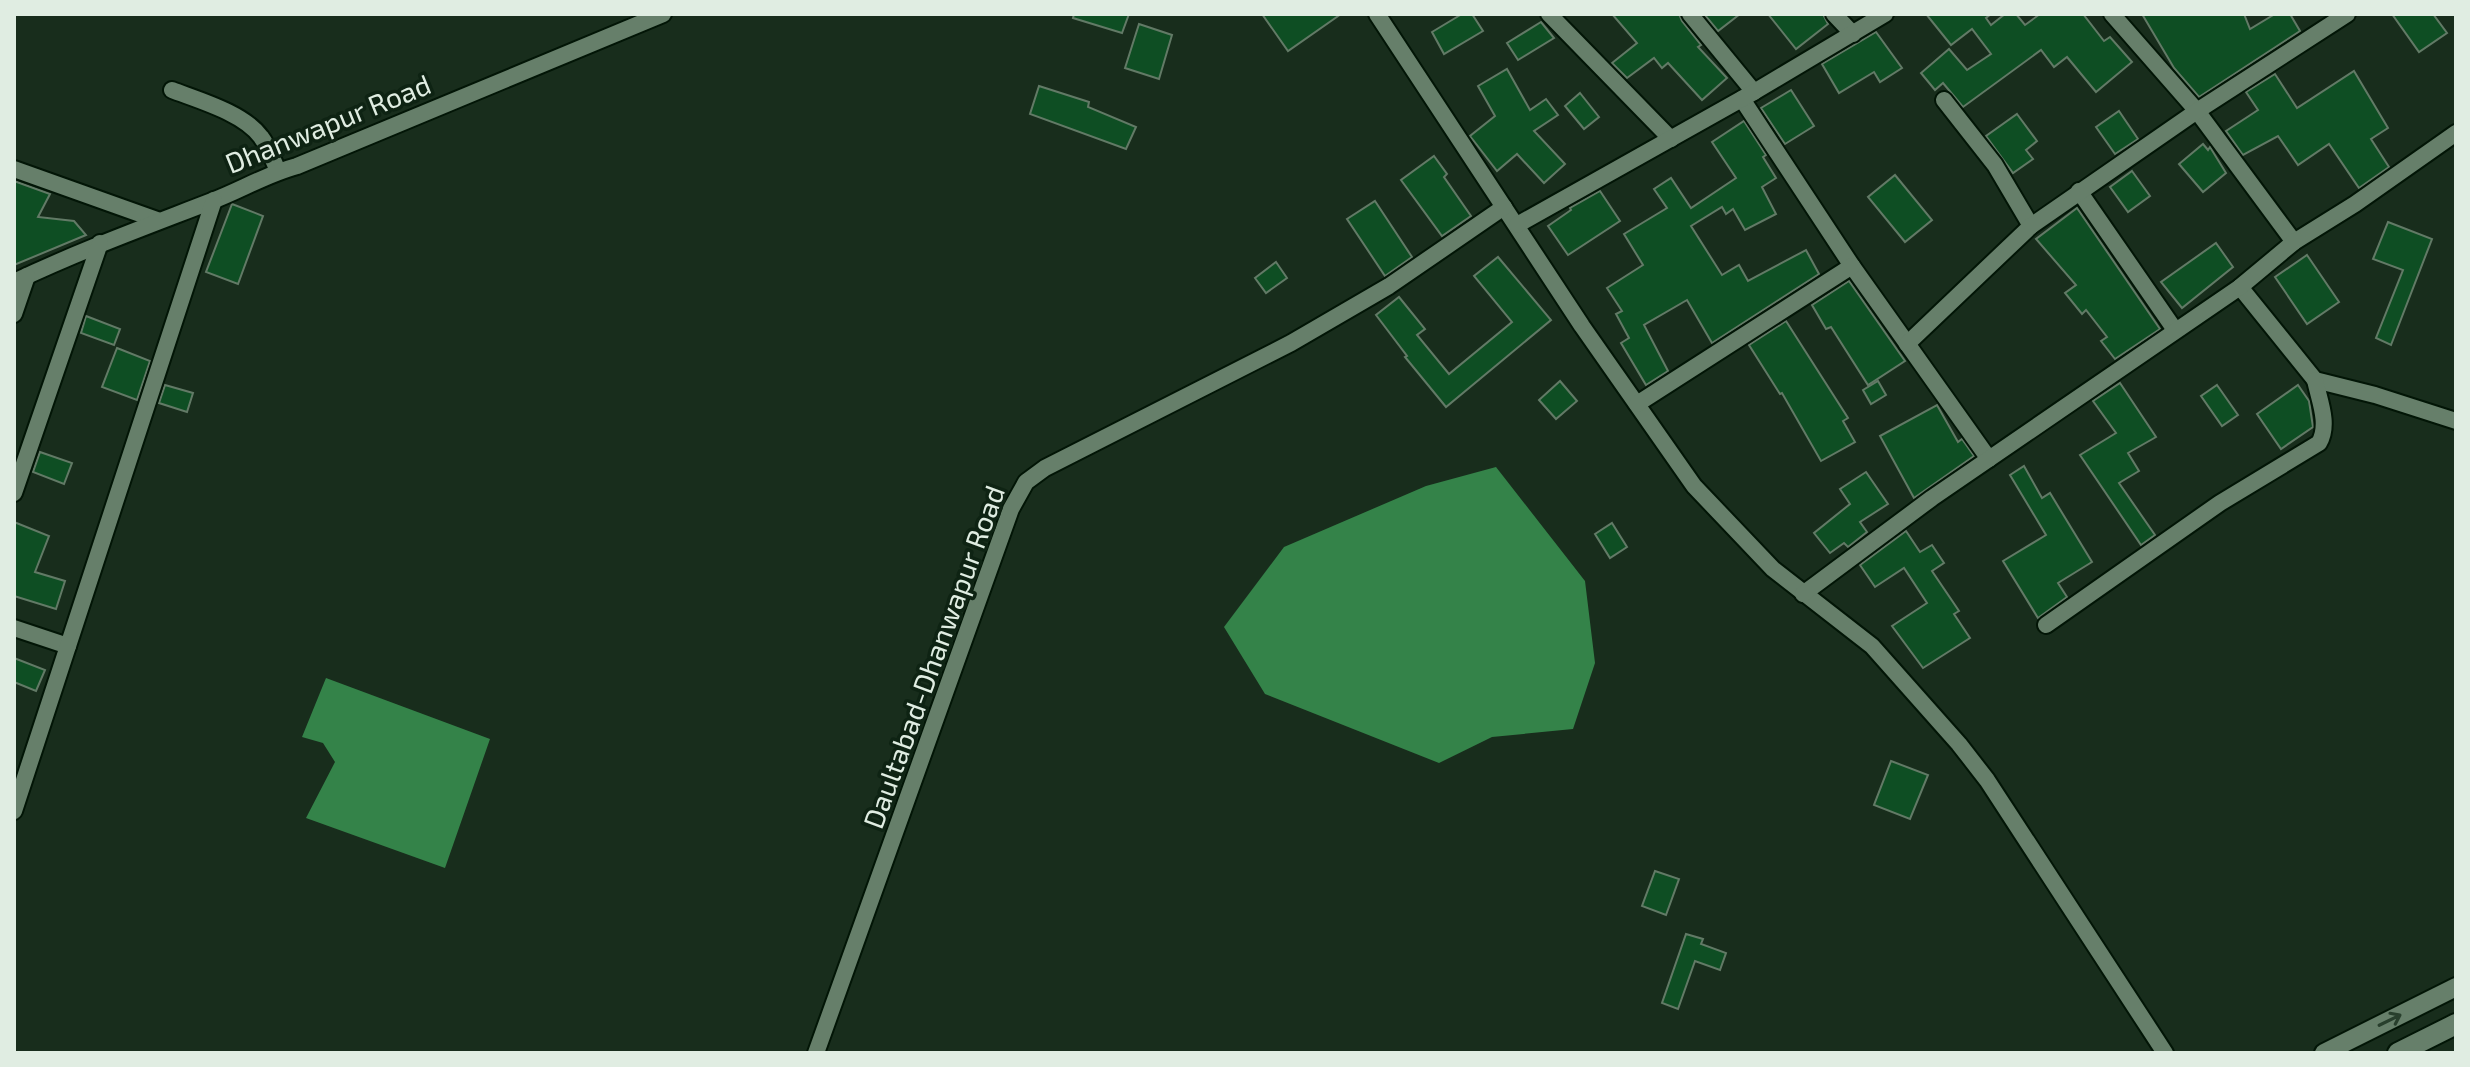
<svg xmlns="http://www.w3.org/2000/svg" width="2470" height="1067" font-family="'Exo 2',sans-serif">
<style>
.water{fill:#348349}
.building{fill:#0e4e23;stroke:#627a66;stroke-width:2}
.lines{fill:none;stroke-linecap:round;stroke-linejoin:round}
.minor-casing{stroke:#021506;stroke-width:20}
.tertiary-casing{stroke:#021506;stroke-width:22}
.secondary-casing{stroke:#021506;stroke-width:24}
.minor{stroke:#667f6a;stroke-width:16}
.tertiary{stroke:#667f6a;stroke-width:18}
.secondary{stroke:#667f6a;stroke-width:20}
.oneway{stroke:#283f2d}
.labels{text-anchor:middle;stroke-width:7;stroke-linejoin:round;paint-order:stroke}
.street-label{font-size:28px;fill:#e0ede2;stroke:#0e2313}
</style>
<rect width="100%" height="100%" fill="#182d1c"/>
<!-- water -->
<g class="water">
<path d="M1496,467L1585,581L1595,663L1573,729L1492,737L1439,763L1265,694L1224,627L1284,547L1426,486Z"/>
<path d="M326,678L490,739L445,868L306,818L335,762L323,743L302,737Z"/>
</g>
<!-- building -->
<g class="building">
<path d="M1074,14H1129L1122,33L1073,18Z"/>
<path d="M1262,14H1341L1288,51Z"/>
<path d="M1462,14H1472L1483,31L1444,54L1432,32Z"/>
<path d="M1612,14H1679L1682,21L1701,45L1698,47L1727,78L1702,100L1668,63L1662,68L1654,58L1627,78L1612,63L1637,43Z"/>
<path d="M1704,14H1740L1718,31Z"/>
<path d="M1768,14H1823L1828,24L1796,49Z"/>
<path d="M1926,14H1991L1986,18L1991,25L2005,14H2016L2025,25L2040,14H2083L2104,41L2110,37L2132,62L2096,92L2067,57L2054,67L2041,50L1963,107L1943,83L1935,90L1921,73L1949,49L1967,70L1991,54L1972,29L1951,45Z"/>
<path d="M2142,14H2244L2250,29L2275,14H2290L2300,31L2199,97L2174,68Z"/>
<path d="M2392,14H2433L2447,33L2419,52Z"/>
<path d="M1541,22L1554,38L1518,60L1507,43Z"/>
<path d="M1139,24L1172,35L1159,79L1125,68Z"/>
<path d="M1876,32L1902,68L1880,82L1874,72L1839,93L1822,64Z"/>
<path d="M1507,69L1530,110L1546,99L1558,115L1534,131L1565,164L1544,183L1517,154L1497,171L1470,136L1495,116L1478,86Z"/>
<path d="M2354,71L2388,128L2371,139L2389,167L2359,188L2329,144L2298,165L2278,136L2243,155L2226,131L2258,110L2246,92L2275,74L2297,108Z"/>
<path d="M1039,86L1089,102L1088,107L1136,127L1126,149L1030,114Z"/>
<path d="M1791,90L1814,126L1785,144L1761,108Z"/>
<path d="M1580,93L1599,117L1584,129L1565,106Z"/>
<path d="M2119,111L2138,139L2115,154L2096,127Z"/>
<path d="M2017,114L2037,141L2026,150L2033,159L2013,173L1986,136Z"/>
<path d="M1744,121L1766,155L1763,157L1776,178L1762,187L1776,214L1745,230L1733,209L1726,214L1722,207L1691,226L1722,275L1739,265L1748,281L1806,250L1819,274L1712,343L1687,300L1644,325L1668,371L1646,385L1621,343L1629,338L1616,314L1622,311L1607,288L1643,265L1624,234L1667,208L1654,189L1671,178L1691,208L1736,178L1712,142Z"/>
<path d="M2203,144L2208,150L2210,147L2226,173L2203,192L2179,164Z"/>
<path d="M1434,156L1447,174L1444,177L1471,216L1442,236L1401,180Z"/>
<path d="M2132,171L2150,196L2128,212L2110,187Z"/>
<path d="M1895,175L1932,220L1905,242L1868,197Z"/>
<path d="M14,181L50,194L38,217L74,221L86,235L14,265Z"/>
<path d="M1600,191L1620,221L1568,255L1548,226L1571,210L1570,208Z"/>
<path d="M1375,201L1412,257L1385,276L1347,219Z"/>
<path d="M232,204L263,216L238,284L206,272Z"/>
<path d="M2077,208L2160,329L2115,359L2101,341L2107,337L2086,310L2082,314L2065,293L2076,285L2036,239Z"/>
<path d="M2388,222L2432,239L2391,345L2376,338L2403,270L2373,259Z"/>
<path d="M2216,243L2233,267L2182,308L2161,282Z"/>
<path d="M2307,255L2339,302L2307,324L2275,277Z"/>
<path d="M1498,257L1551,320L1446,407L1405,357L1407,356L1376,315L1399,297L1425,329L1417,335L1449,374L1512,322L1474,276Z"/>
<path d="M1276,262L1287,278L1266,293L1255,278Z"/>
<path d="M1849,281L1905,361L1868,385L1831,327L1826,329L1812,305Z"/>
<path d="M86,316L120,329L114,345L81,333Z"/>
<path d="M1786,321L1848,418L1843,421L1855,442L1821,461L1782,393L1780,394L1749,345Z"/>
<path d="M117,348L150,361L137,400L102,387Z"/>
<path d="M1560,381L1577,401L1556,419L1539,400Z"/>
<path d="M1878,381L1886,395L1871,404L1863,390Z"/>
<path d="M2120,383L2156,437L2128,453L2139,471L2119,483L2155,535L2141,545L2080,455L2116,433L2093,401Z"/>
<path d="M165,385L193,393L187,412L159,403Z"/>
<path d="M2217,385L2238,415L2222,426L2201,396Z"/>
<path d="M2298,385L2309,401L2313,427L2281,449L2257,414Z"/>
<path d="M1937,405L1958,442L1962,439L1974,456L1914,498L1880,436Z"/>
<path d="M40,452L72,463L64,484L33,472Z"/>
<path d="M2024,466L2042,498L2050,493L2092,562L2058,583L2067,597L2038,618L2003,561L2046,535L2010,475Z"/>
<path d="M1866,472L1888,504L1860,522L1867,532L1848,547L1844,543L1830,553L1814,533L1850,504L1840,489Z"/>
<path d="M14,522L49,536L35,572L65,581L56,609L14,596Z"/>
<path d="M1612,523L1627,547L1610,558L1595,534Z"/>
<path d="M1906,531L1920,552L1932,545L1944,563L1932,571L1959,611L1954,614L1970,638L1923,668L1892,626L1927,603L1904,568L1875,587L1860,565Z"/>
<path d="M14,658L45,670L36,691L14,682Z"/>
<path d="M1891,761L1928,775L1910,819L1874,805Z"/>
<path d="M1655,871L1679,879L1666,915L1642,906Z"/>
<path d="M1686,934L1703,939L1701,944L1726,953L1720,970L1695,961L1678,1009L1662,1003Z"/>
</g>
<g class="lines">
<!-- minor casing -->
<g class="minor-casing">
<g id="minor">
<path d="M1377,14L1582,326L1694,486L1773,569L1872,646L1959,744L1987,780L2165,1053"/>
<path d="M1549,14L1671,139"/>
<path d="M1690,14L1754,92"/>
<path d="M1834,14L1853,34"/>
<path d="M2112,14L2197,111L2294,242"/>
<path d="M172,90C198,100 244,113 261,137C268,146 273,160 278,171"/>
<path d="M1742,99L1852,266L1989,459"/>
<path d="M1944,100L1995,165L2031,226"/>
<path d="M14,169L157,220"/>
<path d="M2079,191L2175,330"/>
<path d="M1517,225L1754,92L1885,14"/>
<path d="M14,282C79,251 145,227 212,201C241,190 267,174 297,166L663,14"/>
<path d="M2240,287L2315,380L2375,395L2456,421"/>
<path d="M14,314L27,276"/>
<path d="M1907,344L2031,226L2197,111L2347,14"/>
<path d="M1637,404L1852,266"/>
<path d="M14,493L100,243"/>
<path d="M1803,594L1932,498L2240,287L2294,242L2355,204L2456,133"/>
<path d="M2046,625L2220,503L2319,443C2330,424 2319,400 2315,380"/>
<path d="M14,628L68,646"/>
<path d="M14,811L214,200"/>
<path d="M816,1053L1011,509L1026,482L1045,468L1291,343L1389,286L1504,207"/>
</g>
</g>
<!-- tertiary casing -->
<g class="tertiary-casing">
<path id="tertiary" d="M2324,1053L2456,987"/>
</g>
<!-- secondary casing -->
<g class="secondary-casing">
<path id="secondary" d="M2398,1053L2456,1024"/>
</g>
<!-- minor -->
<use href="#minor" class="minor"/>
<!-- tertiary -->
<use href="#tertiary" class="tertiary"/>
<!-- secondary -->
<use href="#secondary" class="secondary"/>
</g>
<!-- one-way arrows -->
<defs><path id="oneway-shaft" d="M-6 0H5M1.5-3L5.5 0L1.5 3" fill="none" stroke-width="1.6" stroke-linecap="round" stroke-linejoin="round" transform="scale(2)"/></defs>
<use class="oneway" href="#oneway-shaft" transform="translate(2390 1020) rotate(-26)"/>
<g class="labels">
<!-- street labels -->
<g class="street-label">
<text transform="translate(328 124) rotate(-22)" y="10">Dhanwapur Road</text>
<text transform="translate(934 657) rotate(-70)" y="10">Daultabad-Dhanwapur Road</text>
</g>
</g>
<!-- border -->
<rect width="2470" height="1067" fill="none" stroke="#e0ede2" stroke-width="32"/>
</svg>
